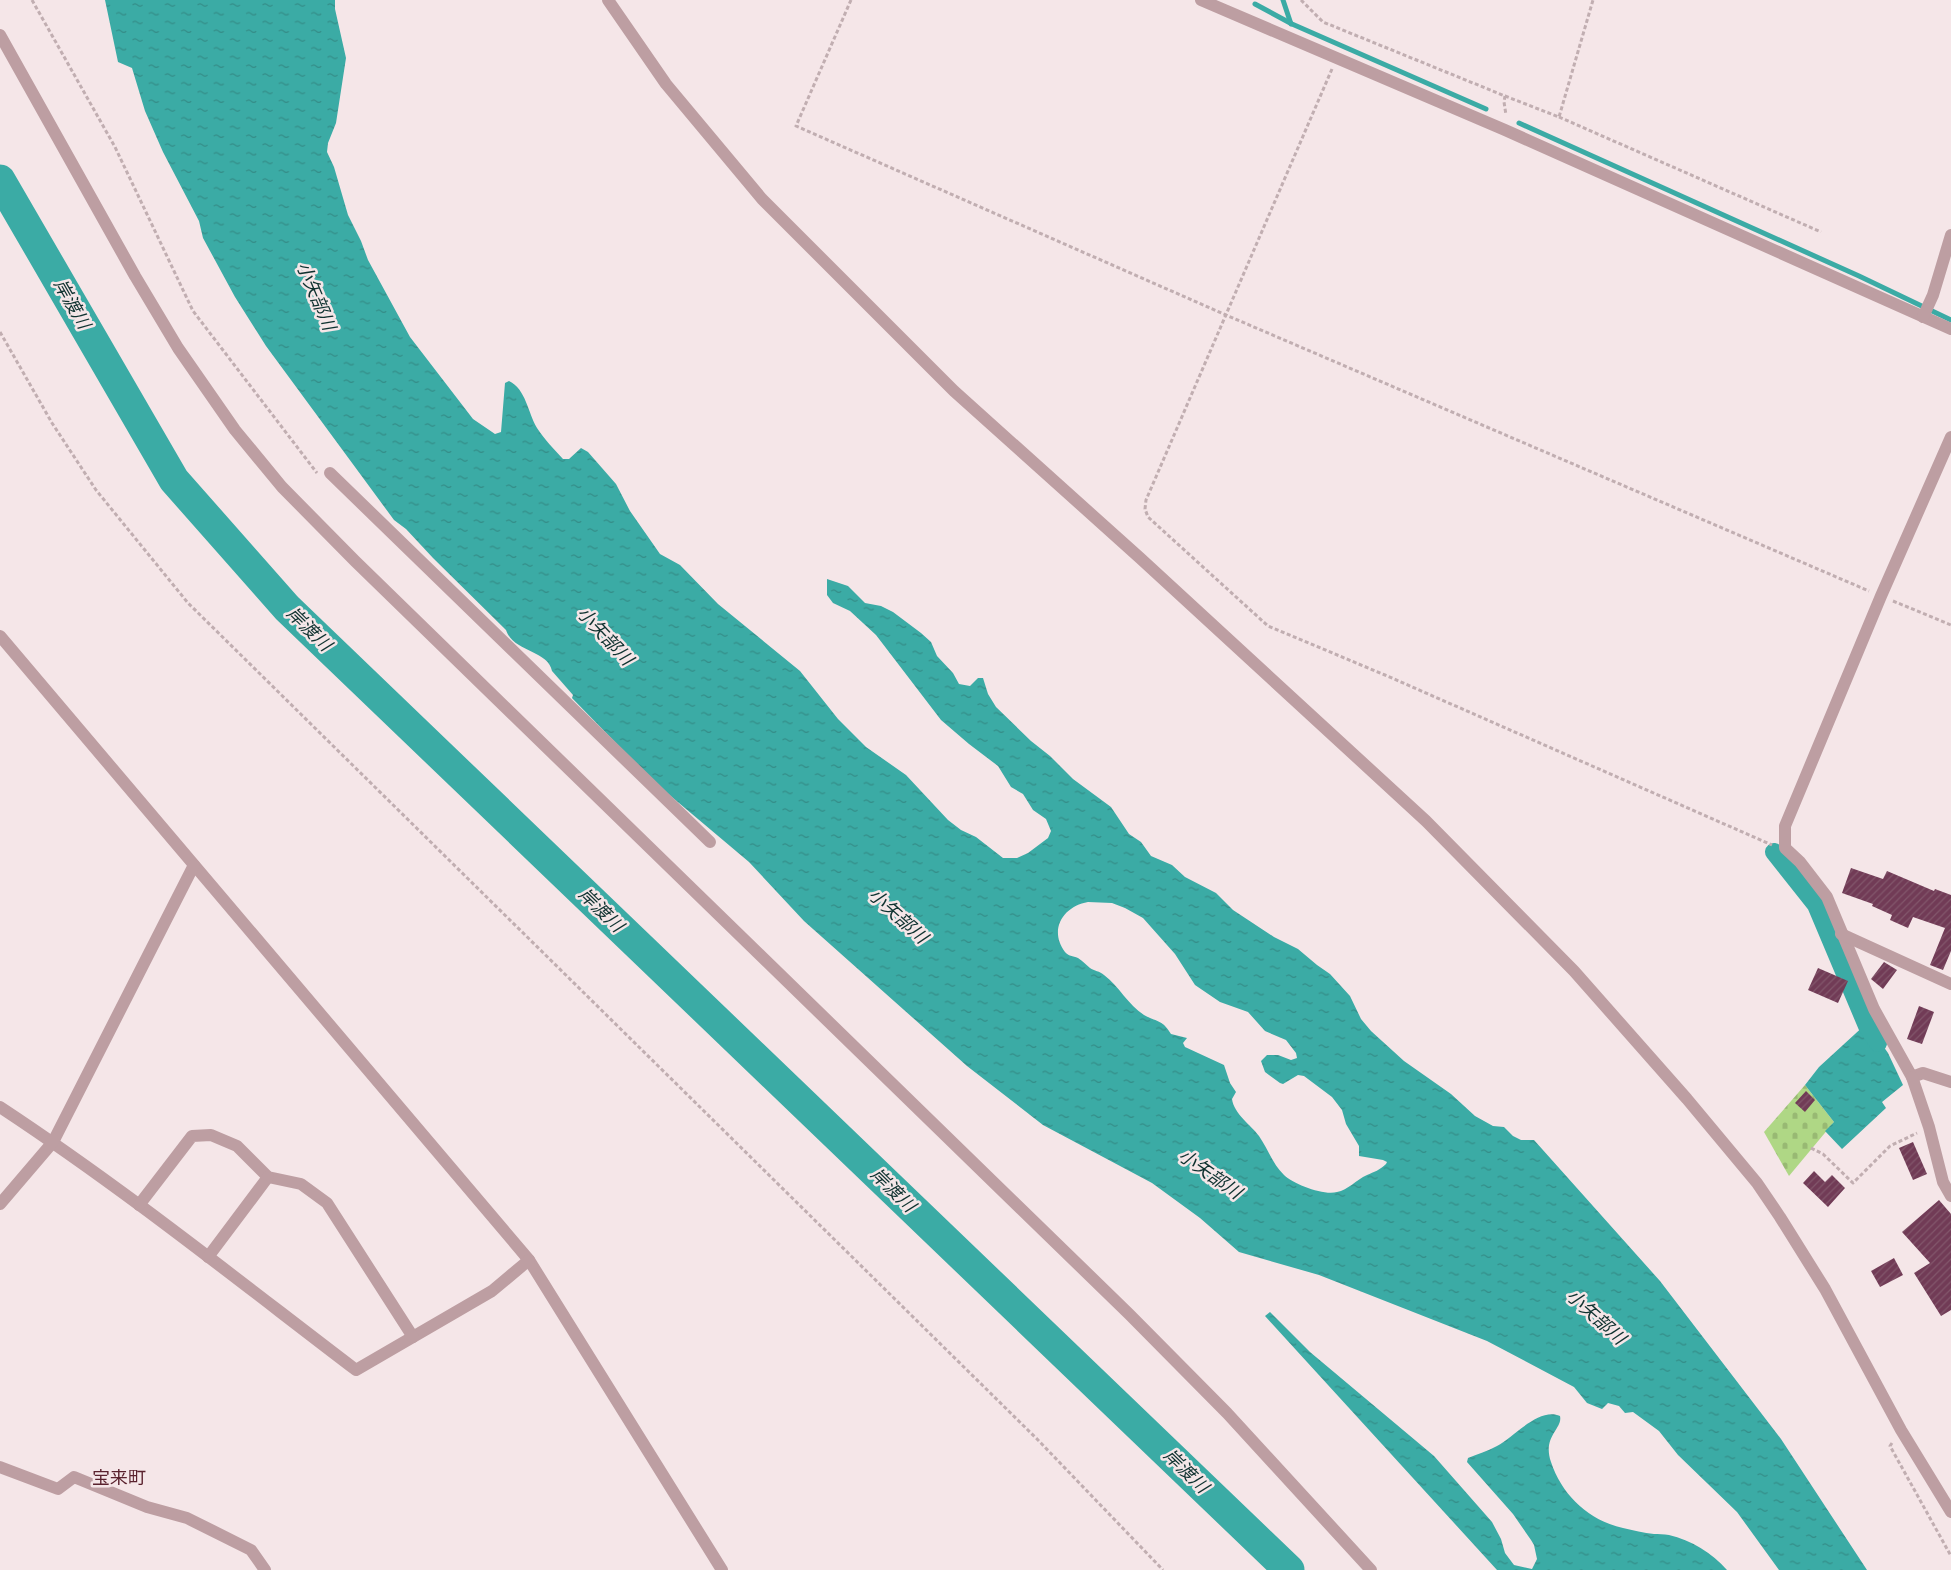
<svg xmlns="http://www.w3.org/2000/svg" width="1951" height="1570" font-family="'Varela Round','Noto Sans JP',sans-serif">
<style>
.cemetery{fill:url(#cemetery-stones)}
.water{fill:url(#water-ripples);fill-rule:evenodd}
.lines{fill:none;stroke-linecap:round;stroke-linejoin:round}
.stream{stroke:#3baba5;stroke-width:5}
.canal{stroke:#3baba5;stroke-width:18}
.river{stroke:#3baba5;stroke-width:31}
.building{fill:url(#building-hatch)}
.path{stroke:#c1aeb1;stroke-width:3;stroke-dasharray:4 2.5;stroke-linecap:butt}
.minor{stroke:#bd9ea2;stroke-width:12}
.labels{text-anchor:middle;stroke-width:5;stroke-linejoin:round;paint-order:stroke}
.water-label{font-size:18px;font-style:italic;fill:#0e312f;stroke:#f5e6e8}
.neighbourhood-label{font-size:18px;fill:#5a222e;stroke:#f5e6e8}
</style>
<defs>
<pattern id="cemetery-stones" width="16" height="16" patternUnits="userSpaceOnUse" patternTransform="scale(1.25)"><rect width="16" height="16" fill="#afd785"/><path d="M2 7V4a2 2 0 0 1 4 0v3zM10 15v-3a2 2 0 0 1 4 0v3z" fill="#98b973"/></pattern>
<pattern id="water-ripples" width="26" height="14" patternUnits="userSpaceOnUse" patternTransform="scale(1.25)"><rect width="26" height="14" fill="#3baba5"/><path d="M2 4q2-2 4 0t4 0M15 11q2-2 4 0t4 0" fill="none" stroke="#348c87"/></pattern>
<pattern id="building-hatch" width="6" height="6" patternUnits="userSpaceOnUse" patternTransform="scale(1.25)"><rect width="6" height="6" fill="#713b56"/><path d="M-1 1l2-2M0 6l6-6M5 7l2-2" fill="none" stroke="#82566b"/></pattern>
</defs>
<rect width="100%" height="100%" fill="#f5e6e8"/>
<!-- cemetery -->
<path class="cemetery" d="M1805,1085L1834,1122L1789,1176L1764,1132Z"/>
<!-- water -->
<g class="water">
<path d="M105,0H335V9L346,58L336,123L328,143L327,152L334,167L348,215L361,241L368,260L410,337L473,419L495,434L501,432L505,383L509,381C526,389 528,413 537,428C544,439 554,449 563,459H569L581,448L588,452L616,484L630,511L660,554L680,565L718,604L800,671L838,719L866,747L906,775L948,820L961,830L976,837L1003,858H1017L1028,853L1048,838L1051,831L1046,819L1033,810L1023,794L1011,787L998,766L969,744L941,720L876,635L850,611L833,603L827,595V579L848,586L865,603L881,606L893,612L921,633L931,642L937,656L953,673L959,684L970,686L978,678H983L988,694L996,707L1031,741L1050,756L1073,779L1111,807L1129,834L1141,842L1151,856L1172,865L1185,877L1216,893L1233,910L1274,937L1298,949L1317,965L1330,974L1350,996L1361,1019L1371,1031L1404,1061L1451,1094L1475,1116L1493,1126L1504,1127L1513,1136L1521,1140H1534L1660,1281L1781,1439L1867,1570H1779L1737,1512L1678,1455L1659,1431L1633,1412L1625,1413L1619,1406L1608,1403L1602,1409L1587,1403L1574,1387L1487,1341L1319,1275L1239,1252L1200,1218L1152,1183L1043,1125L967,1066L804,921L749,862L654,782L572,698L573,695L552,671C548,650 513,652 506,630L433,558L406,529L394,520L266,346L235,297L203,238L199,221L163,152L145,111L132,68L118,62ZM1088,902L1112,903L1125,908L1143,918L1175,954L1195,985L1220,1002L1248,1012L1265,1031L1286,1040L1296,1053L1297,1058L1291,1060L1278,1055H1267L1261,1061L1265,1072L1280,1083L1283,1084L1298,1075L1304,1076L1332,1097L1342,1110L1346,1124L1359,1146V1156L1383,1160L1387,1162L1386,1164C1380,1170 1374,1172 1367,1175C1356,1180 1348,1190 1337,1192C1324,1196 1293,1184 1284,1175C1272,1163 1268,1149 1259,1136C1251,1125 1234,1114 1232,1099L1236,1092L1230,1083L1224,1065L1185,1047L1183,1043L1187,1038L1171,1034C1163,1020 1157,1022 1144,1015C1128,1005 1119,986 1104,975C1100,971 1094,971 1090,968C1086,965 1083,961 1078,958C1073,956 1068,956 1065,952C1048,929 1064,906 1088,902Z"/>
<path d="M1867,1023L1888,1053L1903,1085L1882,1102L1886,1108L1842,1149L1825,1131L1834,1122L1805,1085L1819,1067Z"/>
<path d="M1270,1312L1310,1352L1434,1456L1492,1522L1501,1539L1505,1553L1514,1565L1532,1569L1537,1559L1534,1545L1531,1540L1513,1514L1467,1462L1468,1458C1477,1454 1488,1451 1497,1446C1514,1437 1539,1407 1560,1416C1563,1429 1542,1436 1551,1462C1562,1495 1588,1520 1623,1528C1633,1530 1644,1533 1654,1534C1658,1534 1664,1534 1669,1535C1691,1540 1712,1553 1727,1570H1497L1265,1316Z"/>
</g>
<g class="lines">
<!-- stream -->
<g class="stream">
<path d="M1283,0L1291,24"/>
<path d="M1255,4L1292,24L1486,109"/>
<path d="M1519,123L1859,276L1951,320"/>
</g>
<!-- canal -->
<path class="canal" d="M1774,852L1816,905L1867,1026L1878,1043"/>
<!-- river -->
<path class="river" d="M0,180L174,480L287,608L1289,1570"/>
</g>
<!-- building -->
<g class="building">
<path d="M1851,868L1883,879L1887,871L1934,891L1935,889L1951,895V951L1943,970L1930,965L1945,928L1913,917L1908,928L1890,920L1892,915L1872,906L1873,904L1842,893Z"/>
<path d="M1884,962L1897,970L1883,989L1871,979Z"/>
<path d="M1818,968L1848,981L1838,1003L1808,990Z"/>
<path d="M1919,1006L1934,1012L1922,1044L1907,1039Z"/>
<path d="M1806,1091L1815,1100L1805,1112L1795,1103Z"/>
<path d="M1913,1142L1927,1174L1913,1180L1899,1148Z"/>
<path d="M1814,1171L1825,1182L1832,1175L1845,1188L1828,1207L1803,1183Z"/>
<path d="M1939,1200L1951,1214V1310L1941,1316L1914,1273L1930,1263L1902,1232Z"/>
<path d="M1894,1258L1903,1275L1880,1287L1871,1271Z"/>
</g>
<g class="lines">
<!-- path -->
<g class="path">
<path d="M32,0L115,147L193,311L317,473"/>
<path d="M851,0L796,126L1226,315L1869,591"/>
<path d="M1301,0L1323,22L1505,96L1504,102L1506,115"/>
<path d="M1332,69L1146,500L1145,509L1148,517L1268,626L1385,675L1772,845"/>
<path d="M1505,96L1559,117L1593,0"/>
<path d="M1559,117L1821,232"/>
<path d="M0,332L52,423L96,490L188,603L1037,1439L1163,1570"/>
<path d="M1893,601L1951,625"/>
<path d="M1811,1148L1823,1154L1853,1183L1890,1146L1917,1133"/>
<path d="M1892,1443L1890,1446L1951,1556"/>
</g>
<!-- minor -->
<g class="minor">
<path d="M608,0L666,84L762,199L954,391L1140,558L1426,821L1574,971L1687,1099L1757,1183L1780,1217L1825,1289L1901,1430L1951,1512"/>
<path d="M1201,0L1505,130L1951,329"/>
<path d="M0,35L135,276L178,348L235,430L282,487L355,561L1129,1314L1227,1413L1371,1570"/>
<path d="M1923,317L1933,295L1951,235"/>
<path d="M1951,437L1881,596L1785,826V848L1800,862L1827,897L1874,1009L1912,1077L1923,1073L1951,1082"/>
<path d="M330,473L710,842"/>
<path d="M0,636L529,1260L722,1570"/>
<path d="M1841,934L1951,984"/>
<path d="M1912,1077L1929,1127L1943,1182L1951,1196"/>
<path d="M0,1107C123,1188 239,1281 356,1370L492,1291L529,1260"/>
<path d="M0,1204L53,1142L194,865"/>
<path d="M139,1205L192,1136L211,1135L237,1146L268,1177L301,1184L327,1203L413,1337"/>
<path d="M208,1257L268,1177"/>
<path d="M0,1467L58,1489L74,1477L147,1507L187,1518L251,1550L265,1570"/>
</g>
</g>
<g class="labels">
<!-- water labels -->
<g class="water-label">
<text transform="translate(316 296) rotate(67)" y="6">小矢部川</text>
<text transform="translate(72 304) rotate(60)" y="6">岸渡川</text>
<text transform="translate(309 629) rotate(44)" y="6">岸渡川</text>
<text transform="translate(605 636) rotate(47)" y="6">小矢部川</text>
<text transform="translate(601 910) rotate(44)" y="6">岸渡川</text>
<text transform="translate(898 916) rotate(42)" y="6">小矢部川</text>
<text transform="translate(1210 1174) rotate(35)" y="6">小矢部川</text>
<text transform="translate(893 1190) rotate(44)" y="6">岸渡川</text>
<text transform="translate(1596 1317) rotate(42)" y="6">小矢部川</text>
<text transform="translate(1186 1471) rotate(44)" y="6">岸渡川</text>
</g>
<!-- neighbourhood labels -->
<g class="neighbourhood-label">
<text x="119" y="1484">宝来町</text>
</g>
</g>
</svg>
